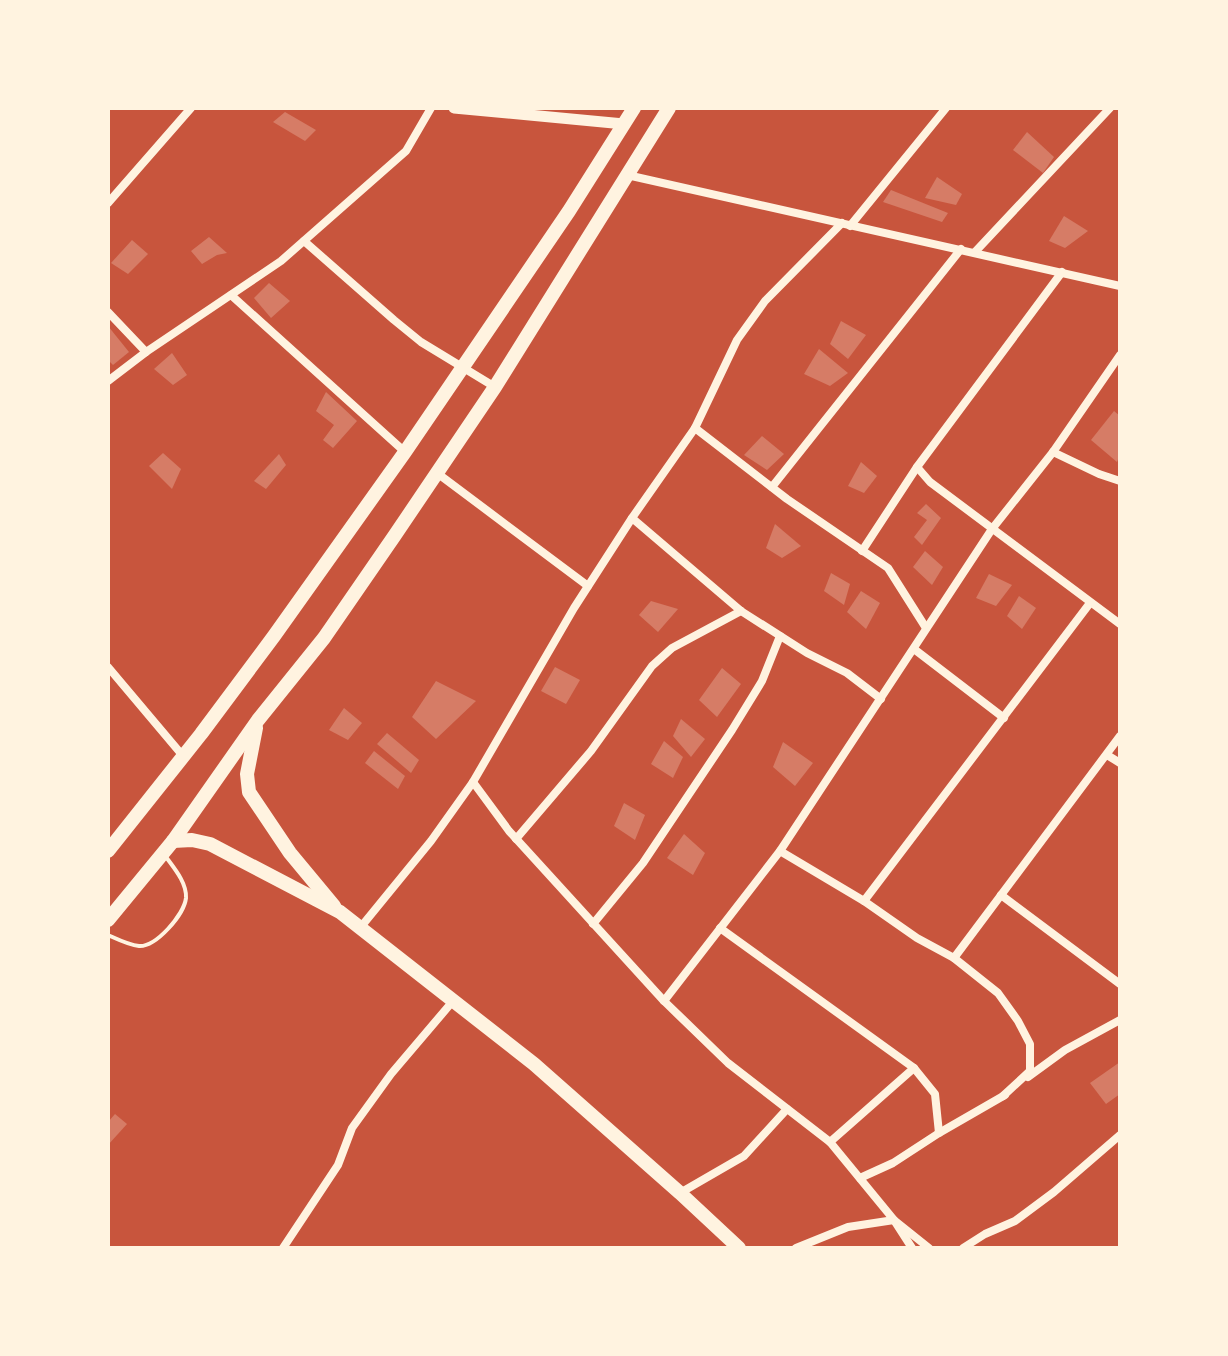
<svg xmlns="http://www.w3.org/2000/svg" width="1228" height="1356" font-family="'Work Sans',sans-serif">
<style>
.building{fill:#d67c66}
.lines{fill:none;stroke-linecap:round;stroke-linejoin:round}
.service{stroke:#fff3e0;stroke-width:4}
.minor{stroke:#fff3e0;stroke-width:8}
.tertiary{stroke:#fff3e0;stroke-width:11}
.primary{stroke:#fff3e0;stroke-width:14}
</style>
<rect width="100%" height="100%" fill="#c8553d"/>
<!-- building -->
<g class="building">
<path d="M285,112L316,130L305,141L273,122Z"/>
<path d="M1027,132L1054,157L1043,173L1013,150Z"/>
<path d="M937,177L962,194L956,205L925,198Z"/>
<path d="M891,190L948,213L942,222L883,202Z"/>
<path d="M1064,216L1088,231L1065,248L1049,241Z"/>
<path d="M209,237L227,253L217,255L202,264L191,251Z"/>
<path d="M132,240L148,254L128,274L111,263Z"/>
<path d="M269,283L290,301L271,318L254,298Z"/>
<path d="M841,321L866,335L848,359L830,344Z"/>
<path d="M108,326L129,352L113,365L108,360Z"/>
<path d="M819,349L848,373L830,386L804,374Z"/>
<path d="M172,353L187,375L173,385L154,369Z"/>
<path d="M326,392L357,421L333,448L323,440L334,425L316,411Z"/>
<path d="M1114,411L1120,416V454L1117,462L1091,440Z"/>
<path d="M762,436L784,454L767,470L744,455Z"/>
<path d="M163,453L181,469L172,489L149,466Z"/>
<path d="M279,454L286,465L266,489L254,481Z"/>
<path d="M861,462L877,476L864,493L848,486Z"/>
<path d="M926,504L941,518L922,545L914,537L927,520L917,513Z"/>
<path d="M775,524L801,546L782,558L766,548Z"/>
<path d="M925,551L943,567L932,585L913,567Z"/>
<path d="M831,573L850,584L844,605L824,591Z"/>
<path d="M989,574L1012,585L996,606L976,598Z"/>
<path d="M861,591L880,603L866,629L847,612Z"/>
<path d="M1019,596L1036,608L1022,629L1007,616Z"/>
<path d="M651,601L678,609L658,632L639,615Z"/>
<path d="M555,667L580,680L566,704L541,691Z"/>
<path d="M722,668L741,684L717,717L699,700Z"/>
<path d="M436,681L476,701L436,739L412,717Z"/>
<path d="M344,708L362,723L348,740L329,730Z"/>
<path d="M681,719L705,739L691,757L673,736Z"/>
<path d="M387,733L419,760L411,773L377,744Z"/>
<path d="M664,741L683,757L673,778L651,764Z"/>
<path d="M783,742L813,763L795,786L773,767Z"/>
<path d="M374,751L405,776L398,789L365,763Z"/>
<path d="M624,803L645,815L635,840L614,826Z"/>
<path d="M684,834L705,853L693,875L667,858Z"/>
<path d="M1120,1062V1094L1106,1104L1090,1083Z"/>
<path d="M115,1114L127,1124L108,1145V1122Z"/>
</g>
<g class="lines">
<!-- service -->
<path class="service" d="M108,935C117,939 129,945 139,946C156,947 184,915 186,898C187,883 174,868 166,857"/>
<!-- minor -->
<g class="minor">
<path d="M627,175L1120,286"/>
<path d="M108,203L191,108"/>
<path d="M850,226L946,108"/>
<path d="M304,241L394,320L421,342L495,387"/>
<path d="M975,252L1110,108"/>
<path d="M231,295L405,452"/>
<path d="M108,312L146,352"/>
<path d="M108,381L146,352L281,261L406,151L431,108"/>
<path d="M695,428L787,499L888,568L926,628"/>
<path d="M1053,452L1099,474L1120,481"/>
<path d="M917,467L930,482L1120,624"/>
<path d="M437,473L588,586"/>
<path d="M772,487L961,249"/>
<path d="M632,518L741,611L807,653L847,673L881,699"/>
<path d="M862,551L917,467L1062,272"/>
<path d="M914,649L1004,718"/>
<path d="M108,667L183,756"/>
<path d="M1107,755L1120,763"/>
<path d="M473,782L509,831L664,1001L728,1063L830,1142L894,1220L912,1248"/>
<path d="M516,839L591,751L652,666L672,648L741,611"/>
<path d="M780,851L864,901L917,938L954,958L998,993L1018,1021L1030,1044V1071L1003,1096"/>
<path d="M1001,895L1120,984"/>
<path d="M864,901L1090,603"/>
<path d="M593,924L643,863L732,730L762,681L780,636"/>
<path d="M360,928L431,841L473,782L574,608L632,518L695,428L737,340L765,301L842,223"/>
<path d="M720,928L914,1068L935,1094L939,1133"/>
<path d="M954,958L1120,736"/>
<path d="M664,1001L780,851L992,529L1053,452L1120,355"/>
<path d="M1028,1077L1065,1050L1120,1020"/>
<path d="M830,1142L914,1068"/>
<path d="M860,1178L893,1163L939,1133L1005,1095"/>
<path d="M680,1193L744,1156L787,1109"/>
<path d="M283,1248L338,1165L352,1128L391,1074L453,1001"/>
<path d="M796,1248L848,1227L894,1220L929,1248"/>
<path d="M963,1248L985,1234L1015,1221L1054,1192L1120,1135"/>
</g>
<!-- tertiary -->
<path class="tertiary" d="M454,108L624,124"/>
<!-- primary -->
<g class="primary">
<path d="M256,728L247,774L249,792L290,853L334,906"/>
<path d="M173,841L192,840L210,844L340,912L534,1064L680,1193L739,1248"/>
<path d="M108,851L201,734L274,636L405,452L569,211L634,108"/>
<path d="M108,920L173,841L258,720L324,638L395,535L495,387L669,108"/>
</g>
</g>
<!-- border -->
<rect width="1228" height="1356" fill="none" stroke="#fff3e0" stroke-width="220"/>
</svg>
